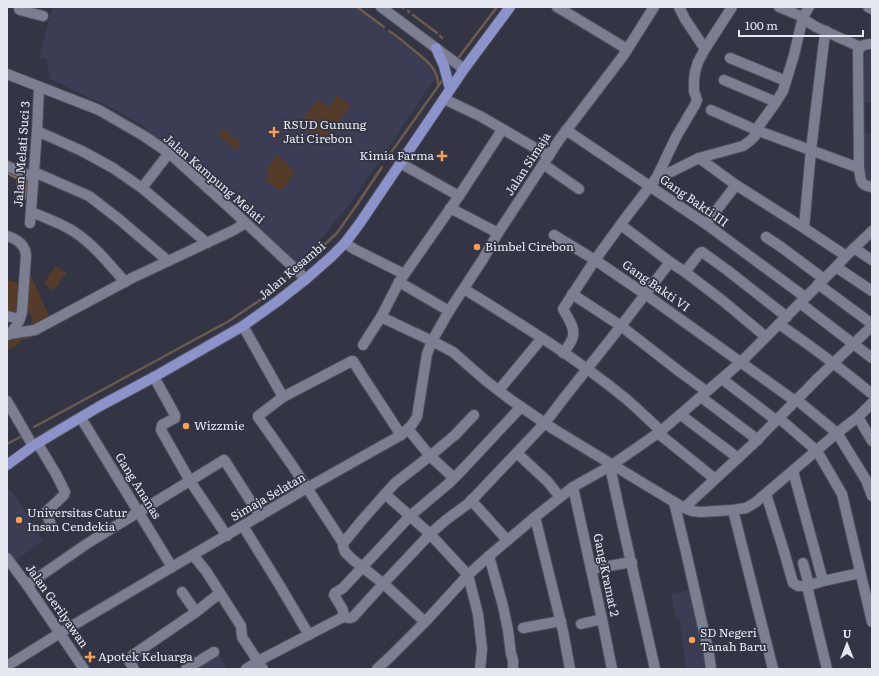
<svg xmlns="http://www.w3.org/2000/svg" width="879" height="676" font-family="Literata,serif">
<style>
.built{fill:#3a3d53}
.green{fill:#553b29}
.forest{fill:#87654c}
.lines{fill:none;stroke-linecap:round;stroke-linejoin:round}
.stream{stroke:#6d5a4b;stroke-width:2.5}
.minor-casing{stroke:#50515e;stroke-width:12}
.major-casing{stroke:#50515e;stroke-width:12}
.minor{stroke:#7c7f91;stroke-width:10}
.major{stroke:#8c93ca;stroke-width:10}
.poi-dot{fill:#fb9e52;stroke:#333545;stroke-width:1.5}
.labels{text-anchor:middle;stroke-width:3.5;stroke-linejoin:round;paint-order:stroke}
.poi-label{font-size:12px;fill:#e5e7f1;stroke:#333545;text-anchor:start}
.street-label{font-size:12px;fill:#e5e7f1;stroke:#333545}
</style>
<rect width="100%" height="100%" fill="#333545"/>
<!-- built -->
<g class="built">
<path d="M52,7H356L435,68L436,77L352,201L326,233L296,263L152,136L145,127L103,103L92,99L50,79L46,59L39,57Z"/>
<path d="M860,52H872V103H861Z"/>
<path d="M862,134H872V184L865,182Z"/>
<path d="M7,488L17,498L43,541L13,562L7,554Z"/>
<path d="M692,589L707,669H686L679,617H676L671,594Z"/>
<path d="M217,651L227,669H186Z"/>
</g>
<!-- green -->
<g class="green">
<path d="M337,95L351,105L322,143L298,125L318,99L329,107Z"/>
<path d="M223,129L240,143V145L236,150L218,135Z"/>
<path d="M277,155L282,158V160L288,166L296,171L283,189H278L265,180L270,174L265,171Z"/>
<path d="M55,266L67,273L58,282L60,284L53,290L44,284Z"/>
<path d="M30,273L49,316L31,326C33,320 33,314 27,312Z"/>
<path d="M7,280L20,283L18,314L7,312Z"/>
<path d="M34,335L26,340L25,338L20,341L21,342L12,348L7,349V340L9,338Z"/>
</g>
<!-- forest -->
<path class="forest" d="M7,170L29,178L28,194L25,200L21,201L19,200V196L16,191V179C11,176 7,176 7,170Z"/>
<g class="lines">
<!-- stream -->
<g class="stream">
<path d="M357,7L384,27"/>
<path d="M402,7L403,8"/>
<path d="M408,11L409,12"/>
<path d="M413,15L437,33"/>
<path d="M389,31C397,36 404,42 411,48C423,58 439,68 438,85"/>
<path d="M440,36L442,38"/>
<path d="M456,61L497,7"/>
<path d="M390,154L444,78"/>
<path d="M298,269L337,233L356,206L382,167"/>
<path d="M34,427L229,321L272,292L294,272"/>
<path d="M7,444L20,437"/>
</g>
<!-- minor casing -->
<g class="minor-casing">
<g id="minor">
<path d="M19,7V9L20,10L43,16"/>
<path d="M381,7L464,69"/>
<path d="M557,7L574,17L627,49"/>
<path d="M679,7L685,19L705,49"/>
<path d="M779,7L803,17L805,20L816,27L860,47"/>
<path d="M868,7L872,9"/>
<path d="M826,31L824,41L811,150L804,228L846,256"/>
<path d="M872,44C865,44 861,45 858,51L859,168C861,180 859,185 872,187"/>
<path d="M730,58L786,81"/>
<path d="M7,74L99,110L144,136L169,153L231,209L306,279"/>
<path d="M724,80L776,102"/>
<path d="M444,99L480,116L549,156"/>
<path d="M711,110L756,130L859,168"/>
<path d="M566,130L706,224L805,297"/>
<path d="M37,131L82,151L113,168L142,188L207,243"/>
<path d="M699,158L736,185L804,228"/>
<path d="M400,163L459,196"/>
<path d="M543,164L579,189"/>
<path d="M7,166L33,177"/>
<path d="M34,172L89,196L120,220L168,261"/>
<path d="M657,177L673,171L699,158L743,146L751,140L755,136L756,130L776,102L783,91L794,55L803,17L809,7"/>
<path d="M142,188L169,153"/>
<path d="M450,208L498,233"/>
<path d="M31,212C46,218 63,224 76,233C95,246 110,265 125,282"/>
<path d="M30,223L37,131L39,87"/>
<path d="M706,224L736,185"/>
<path d="M621,225L670,262"/>
<path d="M554,235L595,260L645,294L795,401"/>
<path d="M7,236C17,239 25,244 26,255L22,312C19,323 16,328 8,335"/>
<path d="M766,237L781,247L824,279"/>
<path d="M345,243L354,249L404,274"/>
<path d="M854,248L872,260"/>
<path d="M836,267L872,291"/>
<path d="M685,272L723,301L766,337"/>
<path d="M399,282L449,311"/>
<path d="M818,284L872,324"/>
<path d="M464,289C519,323 575,357 625,398C638,409 649,420 661,431"/>
<path d="M572,294L621,326L680,372L706,391"/>
<path d="M800,303L872,358"/>
<path d="M7,316L20,319"/>
<path d="M381,317L432,341L453,352L485,380L511,400L555,430L684,508L692,511L701,512L733,510L746,508L756,502L837,433L858,417L872,403"/>
<path d="M779,324C811,346 842,369 872,394"/>
<path d="M243,326L283,397"/>
<path d="M9,334L35,330L132,278L232,231L246,223"/>
<path d="M363,345L381,317L399,282L459,196L502,130"/>
<path d="M563,353C567,348 572,342 573,336C575,326 567,317 563,309L595,260L624,220L657,177L676,137L695,105L697,100L694,91V81L695,72L698,62L705,49L732,7"/>
<path d="M154,377L175,415V418L162,425L161,430L190,481L227,536"/>
<path d="M722,379L777,421"/>
<path d="M499,390L542,338"/>
<path d="M701,397L758,440"/>
<path d="M797,400L837,433L866,480L872,496"/>
<path d="M7,401L33,446"/>
<path d="M681,415L738,458"/>
<path d="M858,417L872,441"/>
<path d="M81,418L172,567"/>
<path d="M779,418L817,451L842,494L872,622"/>
<path d="M408,429L430,456L454,478"/>
<path d="M658,433L715,479"/>
<path d="M401,435L363,377L353,361H352L283,397L258,416V417L292,465L341,540L344,542L345,541L363,519L395,483L430,456L455,435L474,415"/>
<path d="M38,444L56,474L65,492L64,495L46,512L51,525"/>
<path d="M517,453L548,482L560,497"/>
<path d="M610,466C624,534 640,601 655,669"/>
<path d="M793,471L823,581"/>
<path d="M573,487L602,619L612,669"/>
<path d="M385,494L410,516L430,534L468,575L478,614L482,649L480,669"/>
<path d="M766,494L783,548L793,583L798,586H807L823,581L860,573"/>
<path d="M471,500L507,540"/>
<path d="M674,502L686,552L709,654L711,669"/>
<path d="M684,508L753,444L819,377L872,326"/>
<path d="M733,510L773,669"/>
<path d="M535,517L563,631L570,669"/>
<path d="M243,526L280,586L309,635"/>
<path d="M343,541V546L345,552L352,559L385,585L425,622"/>
<path d="M193,555L206,571L241,626L242,637L263,669"/>
<path d="M489,556L503,606L508,630L511,654L513,660V669"/>
<path d="M7,558L27,585L84,669"/>
<path d="M803,563L809,585"/>
<path d="M591,569L632,562"/>
<path d="M27,585L88,543L224,460L225,461L260,516"/>
<path d="M807,586L827,669"/>
<path d="M182,592L196,612"/>
<path d="M343,617L350,618L353,617L383,584L430,534L446,520L469,503L545,423L564,398L621,326L670,262L685,272L700,253L702,252L727,270L787,317"/>
<path d="M581,624L602,619"/>
<path d="M523,628L561,621"/>
<path d="M7,666L60,633L172,567L307,488L401,435L411,426L417,417L427,354L432,341L449,311L483,259L498,233L559,140L623,56L654,7"/>
<path d="M134,669L129,661L133,655L196,612L220,593"/>
<path d="M186,669L214,652"/>
<path d="M246,669L262,659L343,617V610L334,595L335,593L343,588L410,516L448,484L463,469L521,407"/>
<path d="M377,669L391,656L425,622L468,575L489,556L535,517L573,487L612,465L661,431L741,362L836,267L846,256L872,231"/>
</g>
</g>
<!-- major casing -->
<g class="major-casing">
<g id="major">
<path d="M436,48L444,66L450,89"/>
<path d="M7,465L33,446L56,432L100,406L154,377L243,326L278,301L306,279L331,257L345,243L360,223L464,69L510,7"/>
</g>
</g>
<!-- minor -->
<use href="#minor" class="minor"/>
<!-- major -->
<use href="#major" class="major"/>
</g>
<!-- markers -->
<g class="poi-dot">
<path d="M272 126h4v4h4v4h-4v4h-4v-4h-4v-4h4z"/>
<path d="M440 150h4v4h4v4h-4v4h-4v-4h-4v-4h4z"/>
<circle cx="477" cy="247" r="4"/>
<circle cx="186" cy="426" r="4"/>
<circle cx="19" cy="520" r="4"/>
<circle cx="692" cy="640" r="4"/>
<path d="M88 651h4v4h4v4h-4v4h-4v-4h-4v-4h4z"/>
</g>
<g class="labels">
<!-- poi labels -->
<g class="poi-label">
<text x="283" y="129">RSUD Gunung<tspan x="283" dy="14">Jati Cirebon</tspan></text>
<text x="434" y="160" text-anchor="end">Kimia Farma</text>
<text x="485" y="251">Bimbel Cirebon</text>
<text x="194" y="430">Wizzmie</text>
<text x="27" y="517">Universitas Catur<tspan x="27" dy="14">Insan Cendekia</tspan></text>
<text x="700" y="637">SD Negeri<tspan x="700" dy="14">Tanah Baru</tspan></text>
<text x="98" y="661">Apotek Keluarga</text>
</g>
<!-- street labels -->
<g class="street-label">
<text transform="translate(22 154) rotate(-86)" y="4">Jalan Melati Suci 3</text>
<text transform="translate(528 164) rotate(-57)" y="4">Jalan Simaja</text>
<text transform="translate(214 179) rotate(41)" y="4">Jalan Kampung Melati</text>
<text transform="translate(694 201) rotate(35)" y="4">Gang Bakti III</text>
<text transform="translate(292 271) rotate(-40)" y="4">Jalan Kesambi</text>
<text transform="translate(656 286) rotate(35)" y="4">Gang Bakti VI</text>
<text transform="translate(138 486) rotate(58)" y="4">Gang Ananas</text>
<text transform="translate(268 497) rotate(-30)" y="4">Simaja Selatan</text>
<text transform="translate(606 575) rotate(78)" y="4">Gang Kramat 2</text>
<text transform="translate(57 606) rotate(55)" y="4">Jalan Gerilyawan</text>
</g>
</g>
<!-- border -->
<rect width="879" height="676" fill="none" stroke="#e5e7f1" stroke-width="16"/>
<!-- north arrow -->
<g transform="translate(847 644)" stroke="#333545" stroke-width="3" paint-order="stroke">
<path d="M0-3L7 15L0 10L-7 15Z" fill="#e5e7f1"/>
<text y="-6" font-size="11" font-weight="bold" text-anchor="middle" fill="#e5e7f1">U</text>
</g>
<!-- scale -->
<path d="M739 30v6h124v-6" fill="none" stroke="#e5e7f1" stroke-width="2"/>
<text x="745" y="30" font-size="12" fill="#e5e7f1" stroke="#333545" stroke-width="3" paint-order="stroke">100 m</text>
</svg>
